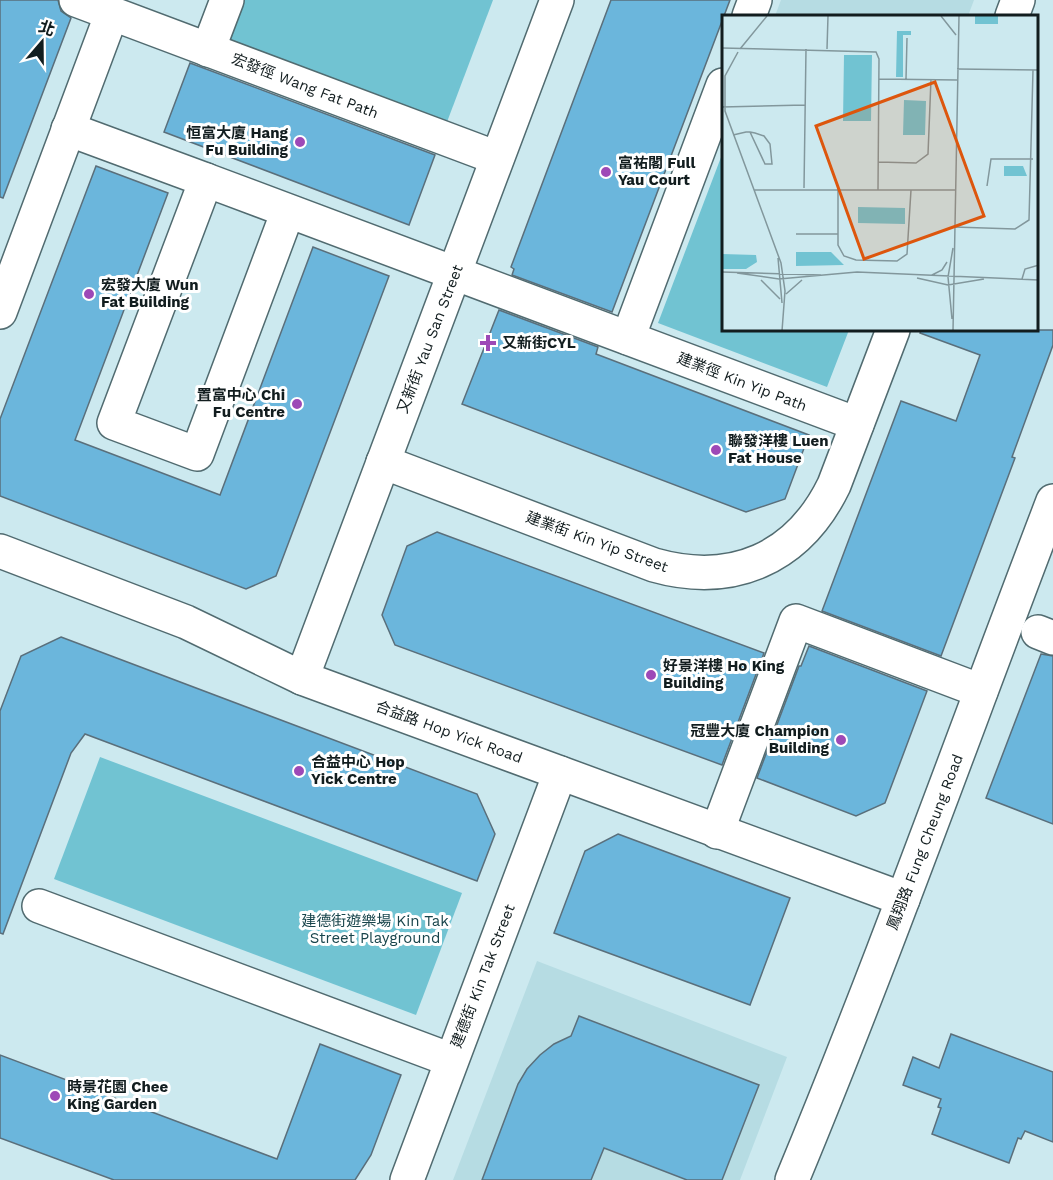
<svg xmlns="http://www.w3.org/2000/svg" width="1053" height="1180" font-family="'Work Sans','Noto Sans TC',sans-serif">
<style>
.built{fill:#b6dce3}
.green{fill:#71c3d2}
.building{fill:#6bb6dc;stroke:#5a6f7b;stroke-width:1.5}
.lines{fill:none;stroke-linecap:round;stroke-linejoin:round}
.minor-casing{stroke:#516b70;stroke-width:36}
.minor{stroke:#fff;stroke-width:33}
.poi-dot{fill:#9d49b7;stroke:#fff;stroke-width:2}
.labels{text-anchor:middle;stroke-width:6;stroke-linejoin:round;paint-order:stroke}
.street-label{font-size:15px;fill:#121d1f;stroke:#fff}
.poi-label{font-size:15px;font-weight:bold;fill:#121d1f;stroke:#fff;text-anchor:start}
.park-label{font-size:15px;fill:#18444b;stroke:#fff}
.inset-road{fill:none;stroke:#82979c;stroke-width:1.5}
.view{fill:#dd560d;fill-opacity:0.15;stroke:#dd560d;stroke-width:3}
.inset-edge{fill:none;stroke:#121d1f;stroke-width:3}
</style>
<rect width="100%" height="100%" fill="#cce9ef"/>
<!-- built -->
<g class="built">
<path d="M781,0H974L968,16H775Z"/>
<path d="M537,961L787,1057L740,1180H453Z"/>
</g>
<!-- green -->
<g class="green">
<path d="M242,0H493L447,122L228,39Z"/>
<path d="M723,152V330H849L827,387L658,323Z"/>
<path d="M100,757L462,893L416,1015L54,879Z"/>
</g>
<!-- building -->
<g class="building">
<path d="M0,0H58L61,11L71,18L3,198L0,197Z"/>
<path d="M611,0H730L612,312L512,275L514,269L511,267Z"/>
<path d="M190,63L435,155L409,225L164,132Z"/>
<path d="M96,166L168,193L75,440L220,495L313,247L389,276L276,576L246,589L0,496V419Z"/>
<path d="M499,310L598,347L596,354L809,435L785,499L746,512L462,404Z"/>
<path d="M921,330H1053V345L1012,457L1015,458L941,656L822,611L901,401L956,421L980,355L920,333Z"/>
<path d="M437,532L764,653L722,765L395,645L382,615L407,546Z"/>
<path d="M61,637L477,794L495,834L477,881L85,734L71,753L3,934L0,933V711L21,656Z"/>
<path d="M809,646L927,691L885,803L856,816L757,778L799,666H801Z"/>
<path d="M1041,654L1053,656V824L986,798Z"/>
<path d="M618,834L790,898L750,1005L554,933L585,851Z"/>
<path d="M579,1016L759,1085L722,1180H687L604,1148L591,1180H482L518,1084L527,1069L540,1055L554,1044L571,1036Z"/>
<path d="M951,1034L1053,1072V1142L1025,1131L1021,1139L1018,1138L1009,1163L932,1134L941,1108L938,1107L941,1099L903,1085L913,1057L939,1068Z"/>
<path d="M320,1044L401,1075L371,1155L355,1180H114L0,1138V1055L277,1159Z"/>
</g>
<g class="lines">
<!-- minor casing -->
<g class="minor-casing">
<g id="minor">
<path d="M76,0L497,158"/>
<path d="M749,16L755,0"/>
<path d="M1012,16L1018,0"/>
<path d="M208,50L227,0"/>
<path d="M68,129L206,180"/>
<path d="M288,211L197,454L114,423L206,180L857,424"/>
<path d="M0,312L112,13"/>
<path d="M628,338L723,85"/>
<path d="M383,462L654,565C732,587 798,559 834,485L893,330"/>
<path d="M0,551L186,622L302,678L903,899"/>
<path d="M1038,632L1053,638"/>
<path d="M302,678L557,0"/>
<path d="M717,832L796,621L981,691"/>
<path d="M39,906L451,1060"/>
<path d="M407,1180L560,773"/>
<path d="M792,1180C885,956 966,728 1053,501"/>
</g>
</g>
<!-- minor -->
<use href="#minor" class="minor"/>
</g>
<!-- markers -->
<g class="poi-dot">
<circle cx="300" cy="142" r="6"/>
<circle cx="606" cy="172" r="6"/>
<circle cx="89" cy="294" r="6"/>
<path d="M485 334h6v6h6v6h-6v6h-6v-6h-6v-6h6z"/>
<circle cx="297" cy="404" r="6"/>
<circle cx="716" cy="450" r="6"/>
<circle cx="651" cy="675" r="6"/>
<circle cx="841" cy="740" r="6"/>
<circle cx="299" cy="771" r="6"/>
<circle cx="55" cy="1096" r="6"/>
</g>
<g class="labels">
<!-- street labels -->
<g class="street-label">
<text transform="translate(305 86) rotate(21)" y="5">宏發徑 Wang Fat Path</text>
<text transform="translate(430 339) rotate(-69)" y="5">又新街 Yau San Street</text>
<text transform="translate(742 382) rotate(21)" y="5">建業徑 Kin Yip Path</text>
<text transform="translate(597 542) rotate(20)" y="5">建業街 Kin Yip Street</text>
<text transform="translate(449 732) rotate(20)" y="5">合益路 Hop Yick Road</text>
<text transform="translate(925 842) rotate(-69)" y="5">鳳翔路 Fung Cheung Road</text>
<text transform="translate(483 976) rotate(-69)" y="5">建德街 Kin Tak Street</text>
</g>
<!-- poi labels -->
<g class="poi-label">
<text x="288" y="138" text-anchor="end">恒富大廈 Hang<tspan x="288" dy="17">Fu Building</tspan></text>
<text x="618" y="168">富祐閣 Full<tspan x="618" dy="17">Yau Court</tspan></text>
<text x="101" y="290">宏發大廈 Wun<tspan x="101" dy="17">Fat Building</tspan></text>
<text x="502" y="348">又新街CYL</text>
<text x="285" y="400" text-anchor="end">置富中心 Chi<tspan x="285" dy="17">Fu Centre</tspan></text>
<text x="728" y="446">聯發洋樓 Luen<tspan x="728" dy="17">Fat House</tspan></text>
<text x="663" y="671">好景洋樓 Ho King<tspan x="663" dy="17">Building</tspan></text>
<text x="829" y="736" text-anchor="end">冠豐大廈 Champion<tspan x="829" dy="17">Building</tspan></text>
<text x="311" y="767">合益中心 Hop<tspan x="311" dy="17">Yick Centre</tspan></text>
<text x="67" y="1092">時景花園 Chee<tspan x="67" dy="17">King Garden</tspan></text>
</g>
<!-- park labels -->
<g class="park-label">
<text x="375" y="926">建德街遊樂場 Kin Tak<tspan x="375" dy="17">Street Playground</tspan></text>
</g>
</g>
<!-- overview -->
<g transform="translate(722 15)">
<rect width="316" height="316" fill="#cce9ef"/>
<path d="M253,1H276V9H253ZM175,16H189V20H181V62H174ZM122,40H150L149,106H121ZM182,85L204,86L203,120H181ZM282,151H301L305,161H282ZM136,192L183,193V209L136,208ZM74,237H109L122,250L74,251ZM0,239L34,240L35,247L24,254H0Z" fill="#71c3d2"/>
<path class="inset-road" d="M219,1L234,20M0,33L154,37L157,44L156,175M18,34L45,1M105,34L106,1M16,37L3,61V96L59,248L63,276L60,316M235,54L317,55M157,64L235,65M184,64L185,23M0,92L83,90M11,120L24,117H28L33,118L42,121L48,129L50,149H43L28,117M156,147L194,148L206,139L209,64M265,171L269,144H311M82,173L84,34M116,173V230L122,241L134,245L175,246L185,239L189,175M32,175H233M232,212L293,214L307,205L311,55M74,219H116M56,243L60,288M0,257L99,260M15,258L57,264L135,257L317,265M210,260L220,255L225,247M195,263L226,270L262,264M300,264L303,254L317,250M39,265L58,284M64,279L80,265M230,304L226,262L231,233M231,316L237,1"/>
<path class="view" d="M213,67L262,201L142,244L94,111Z"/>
<rect width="316" height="316" class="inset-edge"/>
</g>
<!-- north arrow -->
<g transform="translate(42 42) rotate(20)" stroke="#ffffff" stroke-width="4.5" paint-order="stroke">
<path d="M0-4.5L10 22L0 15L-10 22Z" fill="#121d1f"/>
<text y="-9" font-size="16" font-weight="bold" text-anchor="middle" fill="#121d1f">北</text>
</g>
</svg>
